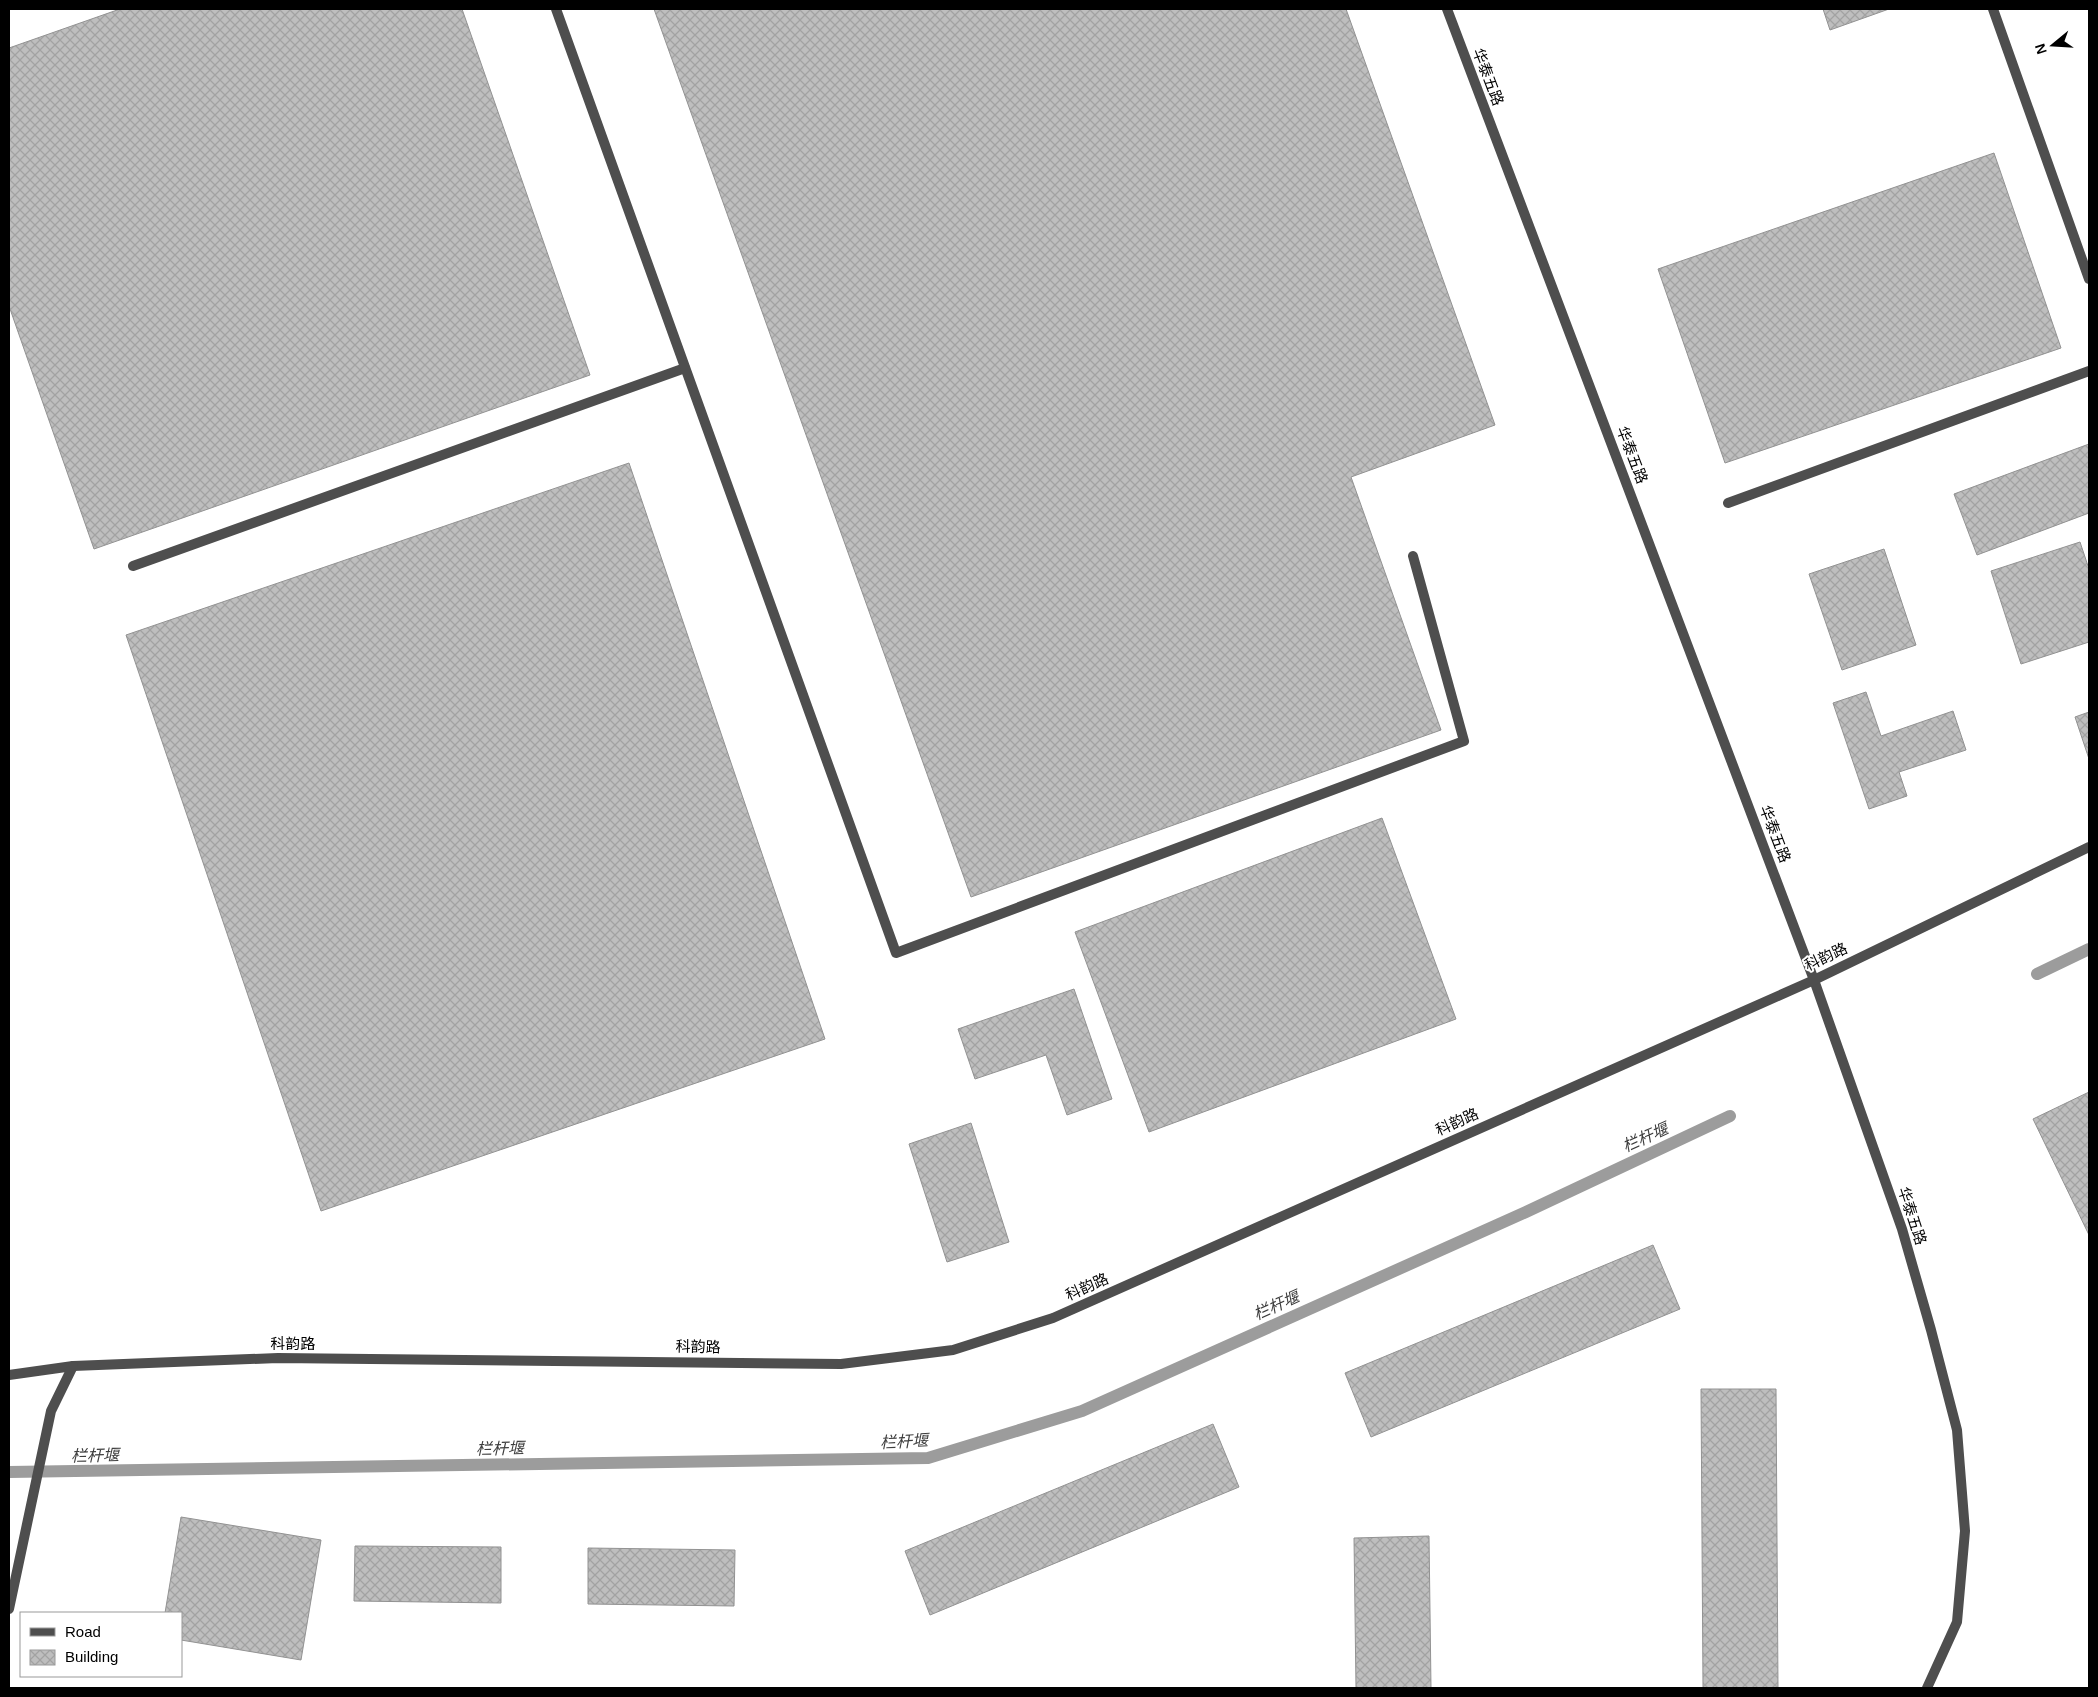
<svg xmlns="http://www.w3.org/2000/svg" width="2098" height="1697" font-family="Arial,'Noto Sans SC',sans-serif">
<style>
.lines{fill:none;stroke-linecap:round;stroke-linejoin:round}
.stream{stroke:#9c9c9c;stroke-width:12}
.building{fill:url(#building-cross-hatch);stroke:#929292}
.service{stroke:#4e4e4e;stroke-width:10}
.minor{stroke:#4e4e4e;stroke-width:10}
.labels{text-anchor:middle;stroke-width:4;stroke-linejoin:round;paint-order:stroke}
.street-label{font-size:15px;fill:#000;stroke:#fff}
.water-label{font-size:16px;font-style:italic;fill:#3d3d3d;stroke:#fff}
</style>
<defs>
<pattern id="building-cross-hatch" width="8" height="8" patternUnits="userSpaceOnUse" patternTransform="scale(1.25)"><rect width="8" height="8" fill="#bebebe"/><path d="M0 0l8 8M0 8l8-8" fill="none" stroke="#a2a2a2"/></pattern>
</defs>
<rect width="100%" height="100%" fill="#fff"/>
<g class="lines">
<!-- stream -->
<g class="stream">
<path d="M2037,974L2089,949"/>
<path d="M9,1472L928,1458L1082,1411L1526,1212L1730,1116"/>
</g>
</g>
<!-- building -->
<g class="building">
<path d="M120,9H462L590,375L94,549L9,306V48Z"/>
<path d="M654,9H1346L1495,425L1351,477L1441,730L971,897Z"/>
<path d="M1823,9H1889L1830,30Z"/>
<path d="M1994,153L2061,348L1725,463L1658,269Z"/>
<path d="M2089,444V513L1977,555L1954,494Z"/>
<path d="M629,463L825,1039L321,1211L126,635Z"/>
<path d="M2080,542L2088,566H2089V642L2021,664L1991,571Z"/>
<path d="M1884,549L1916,645L1842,670L1809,574Z"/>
<path d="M1866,692L1881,736L1953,711L1966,750L1899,772L1907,796L1869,809L1833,703Z"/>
<path d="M2089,712V759L2075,717Z"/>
<path d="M1382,818L1456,1019L1149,1132L1075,932Z"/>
<path d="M1074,989L1112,1099L1067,1115L1046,1055L975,1079L958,1029Z"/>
<path d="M2089,1092V1235L2033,1119Z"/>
<path d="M971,1123L1009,1242L947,1262L909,1144Z"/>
<path d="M1653,1245L1680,1309L1371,1437L1345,1373Z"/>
<path d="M1701,1389H1776L1778,1688H1703Z"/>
<path d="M1213,1424L1239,1487L930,1615L905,1551Z"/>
<path d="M181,1517L321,1540L301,1660L181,1640V1613H165Z"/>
<path d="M1429,1536L1431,1688H1356L1354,1538Z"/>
<path d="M355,1546L501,1547V1603L354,1601Z"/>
<path d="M588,1548L735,1550L734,1606L588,1604Z"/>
</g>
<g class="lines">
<!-- service -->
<g class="service">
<path d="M1993,9L2089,279"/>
<path d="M1728,503L2089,371"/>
<path d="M133,566L685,368"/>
</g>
<!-- minor -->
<g class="minor">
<path d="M556,9L896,953L1464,741L1413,556"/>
<path d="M1447,9L1814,980L1902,1229L1931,1330L1957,1430L1965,1531L1957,1622L1927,1688"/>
<path d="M9,1375L73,1366L278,1358L841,1364L953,1350L1053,1318L1814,980L2089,847"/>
<path d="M9,1609L51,1411L73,1366"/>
</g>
</g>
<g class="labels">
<!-- street labels -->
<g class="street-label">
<text transform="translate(1488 77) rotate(69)" y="5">华泰五路</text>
<text transform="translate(1632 455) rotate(69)" y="5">华泰五路</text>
<text transform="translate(1775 834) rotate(69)" y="5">华泰五路</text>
<text transform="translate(1826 957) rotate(-25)" y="5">科韵路</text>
<text transform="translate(1457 1122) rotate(-24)" y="5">科韵路</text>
<text transform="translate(1912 1216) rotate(72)" y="5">华泰五路</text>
<text transform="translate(1087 1287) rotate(-24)" y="5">科韵路</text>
<text x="293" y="1349">科韵路</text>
<text transform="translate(698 1347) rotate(1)" y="5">科韵路</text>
</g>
<!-- water labels -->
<g class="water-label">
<text transform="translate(1645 1137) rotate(-24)" y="6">栏杆堰</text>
<text transform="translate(1276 1305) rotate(-24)" y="6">栏杆堰</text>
<text transform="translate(904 1441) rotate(-3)" y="6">栏杆堰</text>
<text transform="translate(500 1448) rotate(-1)" y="6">栏杆堰</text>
<text transform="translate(95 1455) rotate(-1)" y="6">栏杆堰</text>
</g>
</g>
<!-- border -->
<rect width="2098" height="1697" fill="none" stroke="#000000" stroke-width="20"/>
<!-- legend -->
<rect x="20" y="1612" width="162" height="65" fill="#ffffff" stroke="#999999"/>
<rect x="30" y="1628" width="25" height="8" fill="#4e4e4e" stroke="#999999"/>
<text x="65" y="1637" font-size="15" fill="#000000">Road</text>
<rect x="30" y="1650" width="25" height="15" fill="url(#building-cross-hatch)" stroke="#999999"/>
<text x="65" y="1662" font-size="15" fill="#000000">Building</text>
<!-- north arrow -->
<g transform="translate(2053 45) rotate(252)" stroke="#ffffff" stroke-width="4" paint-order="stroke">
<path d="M0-4L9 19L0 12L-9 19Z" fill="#000000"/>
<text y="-8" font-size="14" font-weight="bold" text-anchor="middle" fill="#000000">N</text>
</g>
</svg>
